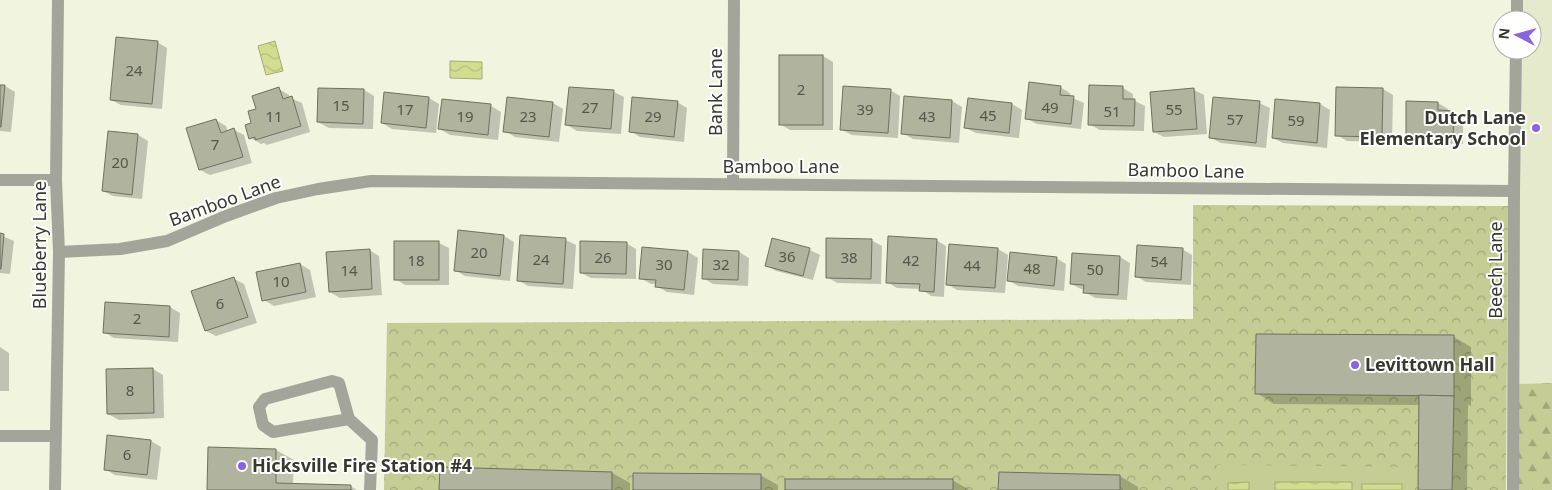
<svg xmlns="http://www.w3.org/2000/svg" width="1552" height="490" font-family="'Noto Sans',sans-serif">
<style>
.built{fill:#e5eacc}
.forest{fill:url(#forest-firs)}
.park{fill:url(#park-crowns)}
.pitch{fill:#c5cd95}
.water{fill:url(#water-waves);stroke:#a4ac73}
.shadow{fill:#0003}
.building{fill:#b0b39e;stroke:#6e715e}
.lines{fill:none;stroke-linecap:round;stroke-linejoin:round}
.minor{stroke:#a3a59b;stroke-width:12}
.poi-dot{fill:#8964df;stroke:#fff;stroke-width:2}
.labels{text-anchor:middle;stroke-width:4;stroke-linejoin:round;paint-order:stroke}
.number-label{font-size:15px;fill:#55574b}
.street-label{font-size:18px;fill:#37382f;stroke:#fff}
.poi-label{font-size:18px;font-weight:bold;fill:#37382f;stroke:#fff;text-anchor:start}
</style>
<defs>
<pattern id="forest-firs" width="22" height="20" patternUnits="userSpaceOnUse" patternTransform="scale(1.25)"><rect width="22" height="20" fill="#c5cd95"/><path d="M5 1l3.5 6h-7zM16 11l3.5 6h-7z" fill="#a1a77a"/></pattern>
<pattern id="park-crowns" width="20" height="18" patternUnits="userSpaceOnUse" patternTransform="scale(1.25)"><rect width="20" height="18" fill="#c5cd95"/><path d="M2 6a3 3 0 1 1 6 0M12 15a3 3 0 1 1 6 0" fill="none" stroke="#a1a77a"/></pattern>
<pattern id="water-waves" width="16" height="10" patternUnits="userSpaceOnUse" patternTransform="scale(1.25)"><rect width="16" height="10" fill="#d3dd90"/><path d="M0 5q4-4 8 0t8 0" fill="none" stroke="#b6be7c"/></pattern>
</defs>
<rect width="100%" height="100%" fill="#f1f4de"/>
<!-- built -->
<path class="built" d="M1522,0H1552V383L1518,384L1521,50H1532V20H1522Z"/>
<!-- forest -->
<path class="forest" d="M1552,383V490H1518V384Z"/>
<!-- park -->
<path class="park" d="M1193,205L1508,206L1506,490H384L387,323L1193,319Z"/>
<!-- pitch -->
<path class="pitch" d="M1217,465L1415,467V490H1217Z"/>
<!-- water -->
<g class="water">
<path d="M275,41L283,71L266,75L258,46Z"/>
<path d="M450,61L482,62V79L450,78Z"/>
<path d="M1249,482V490H1228V483Z"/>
<rect x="1275" y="482" width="77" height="8"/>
<rect x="1362" y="484" width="40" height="6"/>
</g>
<!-- shadow -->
<g class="shadow">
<path d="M157,42L167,48L162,109L121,105L111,100Z"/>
<path d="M823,56L833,62V130H790L780,124Z"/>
<path d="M0,86H5L15,92L11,132L0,131Z"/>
<path d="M1060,87L1070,93V97L1084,103L1081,129L1037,124L1027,119Z"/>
<path d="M1123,88L1133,94V100L1145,106L1144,131L1100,130L1089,124Z"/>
<path d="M279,89L289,95L290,98L302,103L310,132L267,145L264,143L261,144L251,138L253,124L258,110Z"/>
<path d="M1383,89L1393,95L1392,142L1347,141L1337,135Z"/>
<path d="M364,90L374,96L373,129L329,128L318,122Z"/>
<path d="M890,90L900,96L898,138L852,135L842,130Z"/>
<path d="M1194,90L1204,95L1207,134L1164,137L1154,132L1151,93Z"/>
<path d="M614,92L624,97L621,134L577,131L567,125Z"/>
<path d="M385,93L429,98L439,104L436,133L392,129L382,123Z"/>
<path d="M905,97L952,101L962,107L959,143L913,139L902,133Z"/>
<path d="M1276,100L1320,104L1330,110L1327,148L1283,143L1273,138Z"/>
<path d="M443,101L491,106L501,112L498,140L450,135L440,129Z"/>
<path d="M677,102L687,108L684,142L640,137L630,131Z"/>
<path d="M553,103L563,109L559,142L515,137L505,131Z"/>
<path d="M1259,103L1270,108L1266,148L1221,143L1211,138Z"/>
<path d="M1438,103L1448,109V112H1453L1463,118V144L1417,143L1407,137Z"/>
<path d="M1012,104L1022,110L1019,138L976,133L966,128Z"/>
<path d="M216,120L226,126L228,132L234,130L244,135L252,163L210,175L200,170Z"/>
<path d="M138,135L148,141L142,199L113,196L103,191Z"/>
<path d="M0,235L14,241L10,274L0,273Z"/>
<path d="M504,236L514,242L510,281L465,276L455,270Z"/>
<path d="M566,240L576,245L573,289L528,286L518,280Z"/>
<path d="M871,240L882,246L881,284L837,283L827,277Z"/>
<path d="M936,240L946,246L944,297L931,296L921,289L897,288L887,282Z"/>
<path d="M439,243L449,248V285H405L395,279Z"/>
<path d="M626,243L636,249V279L591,278L581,273Z"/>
<path d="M998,249L1008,255L1005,293L957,290L947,284Z"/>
<path d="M1182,249L1192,255L1191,285L1146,282L1136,276Z"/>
<path d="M369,250L379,256L382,295L340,298L330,292Z"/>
<path d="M810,250L820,255L813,280L776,271L766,265Z"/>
<path d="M688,252L698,258L694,295L667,292L656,286L657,284H651L640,278Z"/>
<path d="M739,252L749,258L748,286L713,284L703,278Z"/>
<path d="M1120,257L1130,263L1127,300L1095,298L1085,292V290L1081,289L1071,284Z"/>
<path d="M1056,258L1066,264L1064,291L1018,286L1008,280Z"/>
<path d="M300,264L310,270L316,297L274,306L264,300Z"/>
<path d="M234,279L244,284L257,323L216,336L206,331Z"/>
<path d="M106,303L170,307L180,313L178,342L114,338L104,332Z"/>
<path d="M1454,337L1471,347V406L1468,405L1467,490H1420V405L1274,404L1257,393Z"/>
<path d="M0,347L9,353V391H0Z"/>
<path d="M153,369L163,375L164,418L119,420L108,414Z"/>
<path d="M151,441L161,447L157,480L115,475L105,469Z"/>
<path d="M276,450L294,460L293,485L350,486L357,490H208Z"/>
<path d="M441,469L612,473L630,483V490H441Z"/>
<path d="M1000,474L1120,476L1138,487V490H1000Z"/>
<path d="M760,475L778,485V490H635Z"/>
<path d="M952,480L970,490H787Z"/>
</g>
<!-- building -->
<g class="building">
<path d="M116,37L158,41L152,104L110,100Z"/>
<rect x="779" y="55" width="44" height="70"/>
<path d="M1029,82L1061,86L1060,95L1074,96L1071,124L1025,119Z"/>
<path d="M0,85H5L1,127H0Z"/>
<path d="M1089,85L1123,86V99H1135L1134,126L1088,125Z"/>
<path d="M843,86L891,89L888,133L840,130Z"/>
<path d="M279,87L283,99L292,96L301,126L255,140V137L249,139L245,125L251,123L248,111L256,109L252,96Z"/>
<path d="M569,87L614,90L611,129L565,125Z"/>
<path d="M1336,87L1383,88L1382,137L1335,136Z"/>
<path d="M318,88L364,89L363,124L317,122Z"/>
<path d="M1194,88L1197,129L1153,132L1150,92Z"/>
<path d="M384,92L429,97L426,128L381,123Z"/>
<path d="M904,96L952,100L950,138L901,134Z"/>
<path d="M507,97L553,102L549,137L503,132Z"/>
<path d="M632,97L678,101L674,137L629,132Z"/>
<path d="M1213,97L1260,101L1256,143L1209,138Z"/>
<path d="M968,98L1012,103L1009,133L964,128Z"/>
<path d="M442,99L491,104L488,135L438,129Z"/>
<path d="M1275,99L1320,103L1317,143L1272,138Z"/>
<path d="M1406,101L1438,102V110L1454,111L1453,139L1406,138Z"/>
<path d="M216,119L221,133L234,128L243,157L199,170L186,128Z"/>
<path d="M108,131L138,134L132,195L102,191Z"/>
<path d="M458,230L504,235L500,276L454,271Z"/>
<path d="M0,233L4,234L1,269H0Z"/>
<path d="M520,235L566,238L563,284L517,281Z"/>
<path d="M888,236L937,239L934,292L919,291L920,284L886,283Z"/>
<path d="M772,238L810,248L803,276L765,266Z"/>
<path d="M826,238L872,239L871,279L826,278Z"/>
<rect x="394" y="241" width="45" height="39"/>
<path d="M580,241L627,242L626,274L580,273Z"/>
<path d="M949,244L998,248L995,288L946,285Z"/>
<path d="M1137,245L1183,248L1181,280L1135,277Z"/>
<path d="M642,247L688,251L684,290L655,287L656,280L639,279Z"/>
<path d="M370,249L372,289L329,292L326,252Z"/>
<path d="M703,249L739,251L738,280L702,279Z"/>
<path d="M1010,252L1057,257L1054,286L1007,281Z"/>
<path d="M1072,253L1120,256L1118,295L1083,293L1084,285L1070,284Z"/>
<path d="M300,263L306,292L262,301L256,272Z"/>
<path d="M234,277L248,317L205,331L191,291Z"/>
<path d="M105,302L170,306L169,337L103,333Z"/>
<path d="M1256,334L1454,335V396L1255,394Z"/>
<path d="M153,368L154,413L107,414L106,369Z"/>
<path d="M1419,395L1454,396L1452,490H1418Z"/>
<path d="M107,435L151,440L147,475L104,470Z"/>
<path d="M208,447L276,449V483L351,485V490H207Z"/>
<path d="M440,467L612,472V490H439Z"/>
<path d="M999,472L1120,475V490H998Z"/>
<path d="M633,473L761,474V490H633Z"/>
<rect x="785" y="479" width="168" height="11"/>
</g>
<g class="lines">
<!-- minor -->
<g class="minor">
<path d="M1517,20V0"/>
<path d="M0,180H56"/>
<path d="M733,184L734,0"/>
<path d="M59,252L120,249L167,241L226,216L276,198L318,189L371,181L1514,191"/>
<path d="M349,419L273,432L263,425L259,407L265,399L332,381L339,383L349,419L372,440L370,490"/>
<path d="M0,436H55"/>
<path d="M55,490L59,252L56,180L58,0"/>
<path d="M1513,490L1514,191L1516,50"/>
</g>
</g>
<!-- markers -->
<g class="poi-dot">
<circle cx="1536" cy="128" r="5"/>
<circle cx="1355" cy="365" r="5"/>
<circle cx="242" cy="466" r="5"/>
</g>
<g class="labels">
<!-- number labels -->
<g class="number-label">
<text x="134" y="76">24</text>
<text x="801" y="95">2</text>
<text x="341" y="111">15</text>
<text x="590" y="113">27</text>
<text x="1050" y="113">49</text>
<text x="405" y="115">17</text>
<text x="865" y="115">39</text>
<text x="1174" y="115">55</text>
<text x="1112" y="117">51</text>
<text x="988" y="121">45</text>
<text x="274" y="122">11</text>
<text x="465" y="122">19</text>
<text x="528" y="122">23</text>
<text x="653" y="122">29</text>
<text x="927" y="122">43</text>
<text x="1235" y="125">57</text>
<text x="1296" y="126">59</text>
<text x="215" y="150">7</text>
<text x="120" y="168">20</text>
<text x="479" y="258">20</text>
<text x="787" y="262">36</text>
<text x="603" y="263">26</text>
<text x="849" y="263">38</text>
<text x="541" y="265">24</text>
<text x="416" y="266">18</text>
<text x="911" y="266">42</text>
<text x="1159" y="267">54</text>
<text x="664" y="270">30</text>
<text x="721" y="270">32</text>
<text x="972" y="271">44</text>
<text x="1032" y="274">48</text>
<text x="1095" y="275">50</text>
<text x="349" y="276">14</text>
<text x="281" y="287">10</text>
<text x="220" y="309">6</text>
<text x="137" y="324">2</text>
<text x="130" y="396">8</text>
<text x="127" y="460">6</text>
</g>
<!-- street labels -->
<g class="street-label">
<text transform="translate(716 92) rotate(-90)" y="6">Bank Lane</text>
<text x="781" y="173">Bamboo Lane</text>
<text transform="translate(1186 171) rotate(1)" y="6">Bamboo Lane</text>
<text transform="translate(225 201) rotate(-20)" y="6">Bamboo Lane</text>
<text transform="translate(40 245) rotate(-90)" y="6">Blueberry Lane</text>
<text transform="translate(1496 270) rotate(-90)" y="6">Beech Lane</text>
</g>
<!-- poi labels -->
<g class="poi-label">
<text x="1526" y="124" text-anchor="end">Dutch Lane<tspan x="1526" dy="21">Elementary School</tspan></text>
<text x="1365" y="371">Levittown Hall</text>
<text x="252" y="472">Hicksville Fire Station #4</text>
</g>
</g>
<!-- north arrow -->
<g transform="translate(1517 35) rotate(276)"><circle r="24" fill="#ffffff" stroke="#afafac"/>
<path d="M0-4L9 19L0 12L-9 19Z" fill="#8964df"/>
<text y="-8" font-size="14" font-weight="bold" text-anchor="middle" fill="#37382f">N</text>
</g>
</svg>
